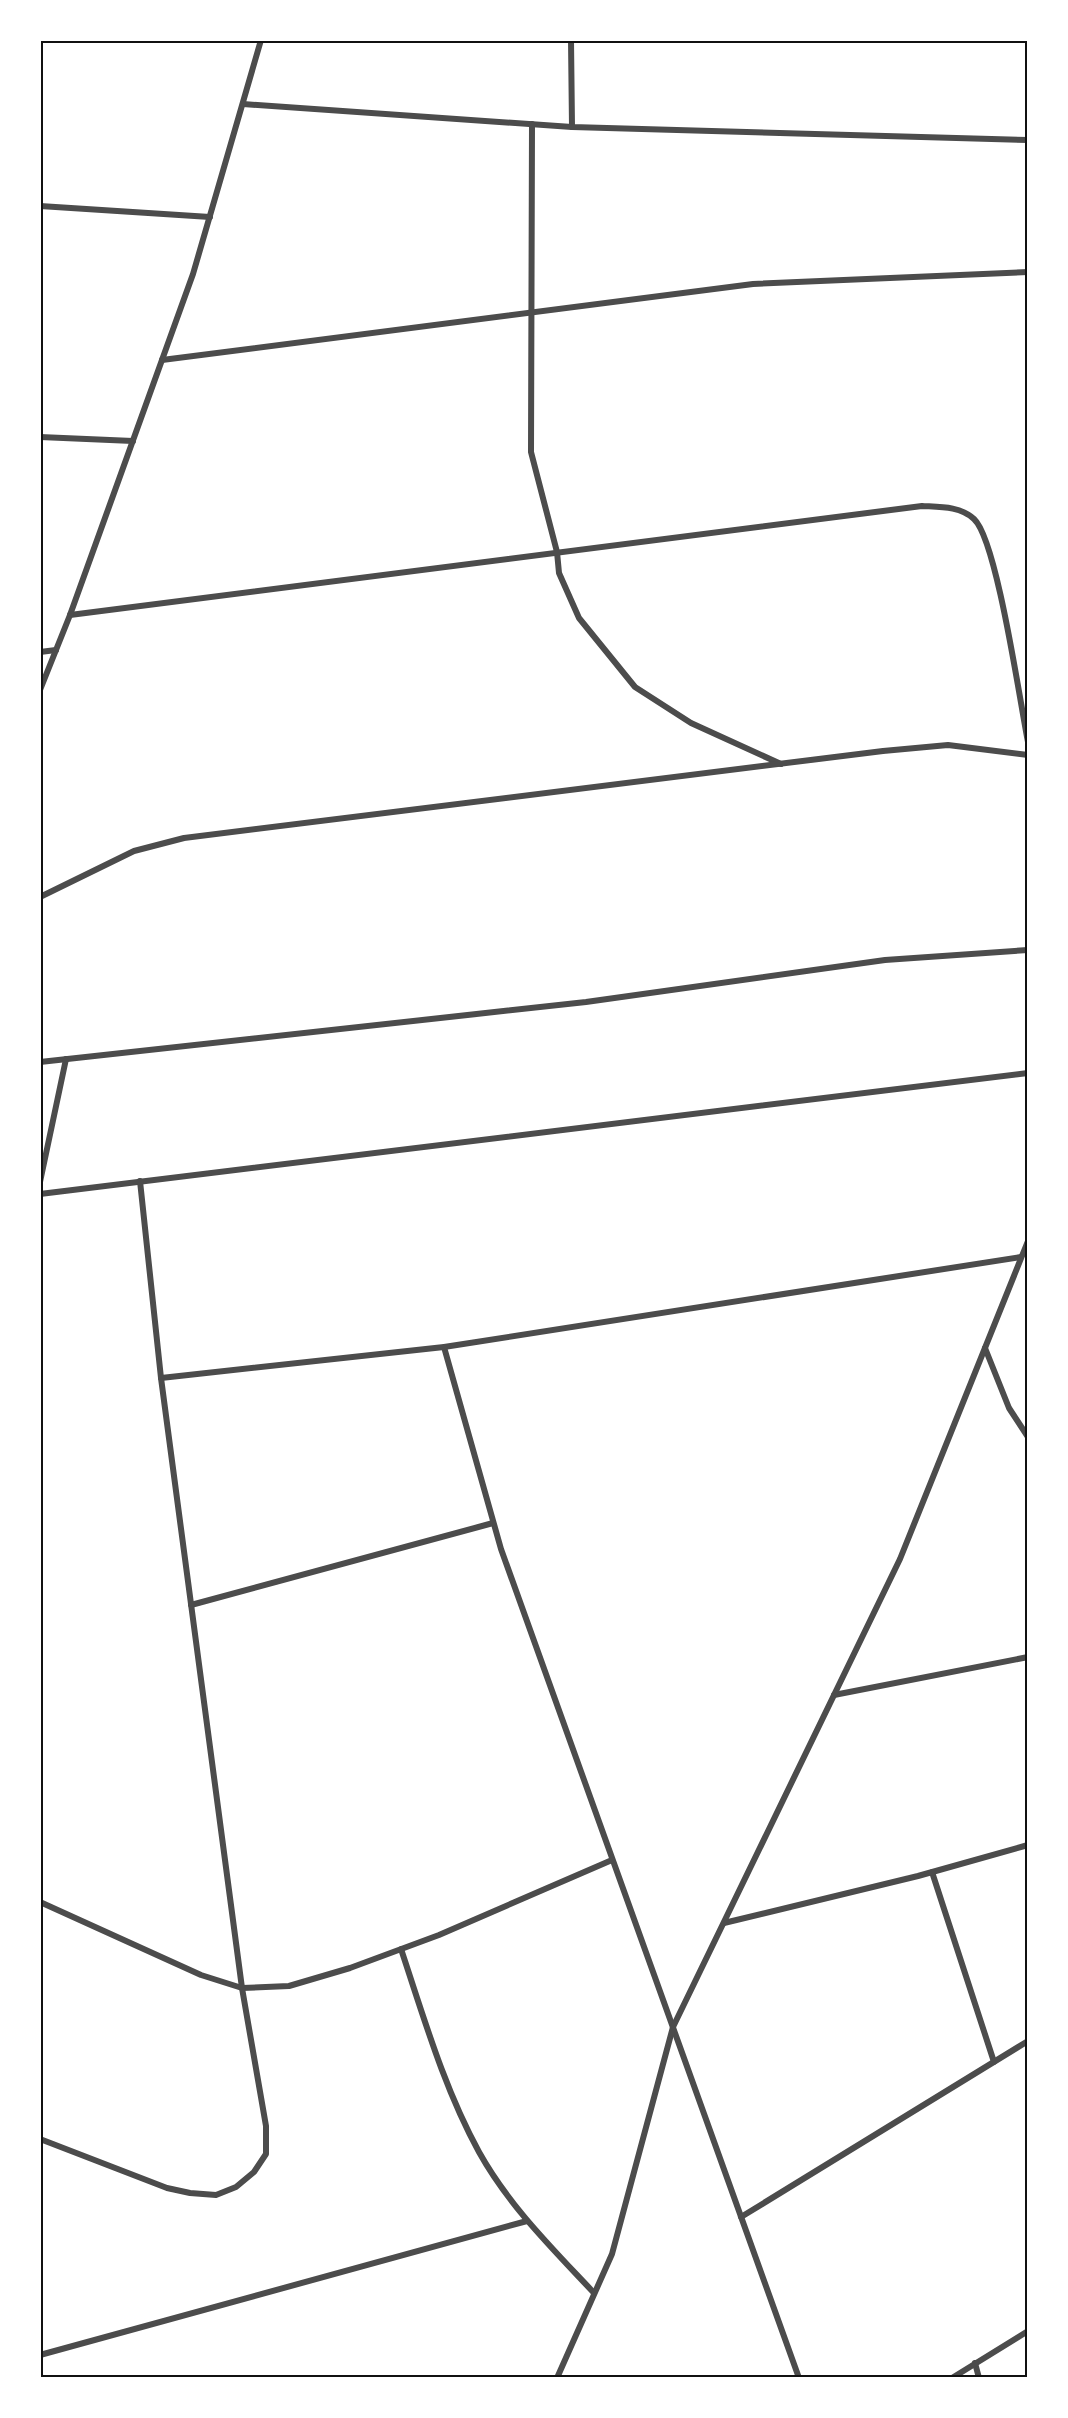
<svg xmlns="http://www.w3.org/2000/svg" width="1068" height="2418" font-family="'DM Sans',sans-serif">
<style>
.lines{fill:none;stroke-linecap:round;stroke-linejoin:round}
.minor{stroke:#4c4c4c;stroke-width:6}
.neatline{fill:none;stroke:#111;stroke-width:2}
</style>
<rect width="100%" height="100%" fill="#fff"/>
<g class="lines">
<!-- minor -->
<g class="minor">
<path d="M571,40L572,127"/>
<path d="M243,104L572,127L1028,140"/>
<path d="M532,124L531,452L557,552L559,573L579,618L635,687L691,723L781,764"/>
<path d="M40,206L210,217"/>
<path d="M162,360L753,284L1028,272"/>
<path d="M40,437L133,441"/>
<path d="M70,615L922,506C939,507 960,506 974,519C997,540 1020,703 1028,742"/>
<path d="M40,652L56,650"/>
<path d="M40,690L70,615L193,274L261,40"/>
<path d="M40,897L134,851L184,838L883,751L948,745L1028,755"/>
<path d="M40,1062L586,1002L885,960L1028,950"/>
<path d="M40,1182L66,1059"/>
<path d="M40,1194L1028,1073"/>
<path d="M444,1347L501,1549L799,2378"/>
<path d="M985,1348L1009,1408L1028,1437"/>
<path d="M161,1378L444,1347L1021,1257"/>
<path d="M191,1605L493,1523"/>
<path d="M834,1695L1028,1657"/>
<path d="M932,1872L994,2062"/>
<path d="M40,1902L201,1975L242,1988L289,1986L350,1968L439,1935L612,1860"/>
<path d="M724,1923L918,1876L1028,1845"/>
<path d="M401,1949C424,2018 444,2088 479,2152C509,2206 553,2249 594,2293"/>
<path d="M40,2139L167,2188L190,2193L216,2195L236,2187L254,2172L266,2154V2126L242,1988L161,1378L140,1181"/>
<path d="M741,2217L1028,2041"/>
<path d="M40,2355L527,2221"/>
<path d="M975,2363L979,2378"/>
<path d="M40,2375L41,2378"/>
<path d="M557,2378L612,2254L673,2027L900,1559L1028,1241"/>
<path d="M952,2378L1028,2331"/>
</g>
</g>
<!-- border -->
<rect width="1068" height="2418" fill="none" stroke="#ffffff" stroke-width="84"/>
<rect x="42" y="42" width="984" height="2334" class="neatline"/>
</svg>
